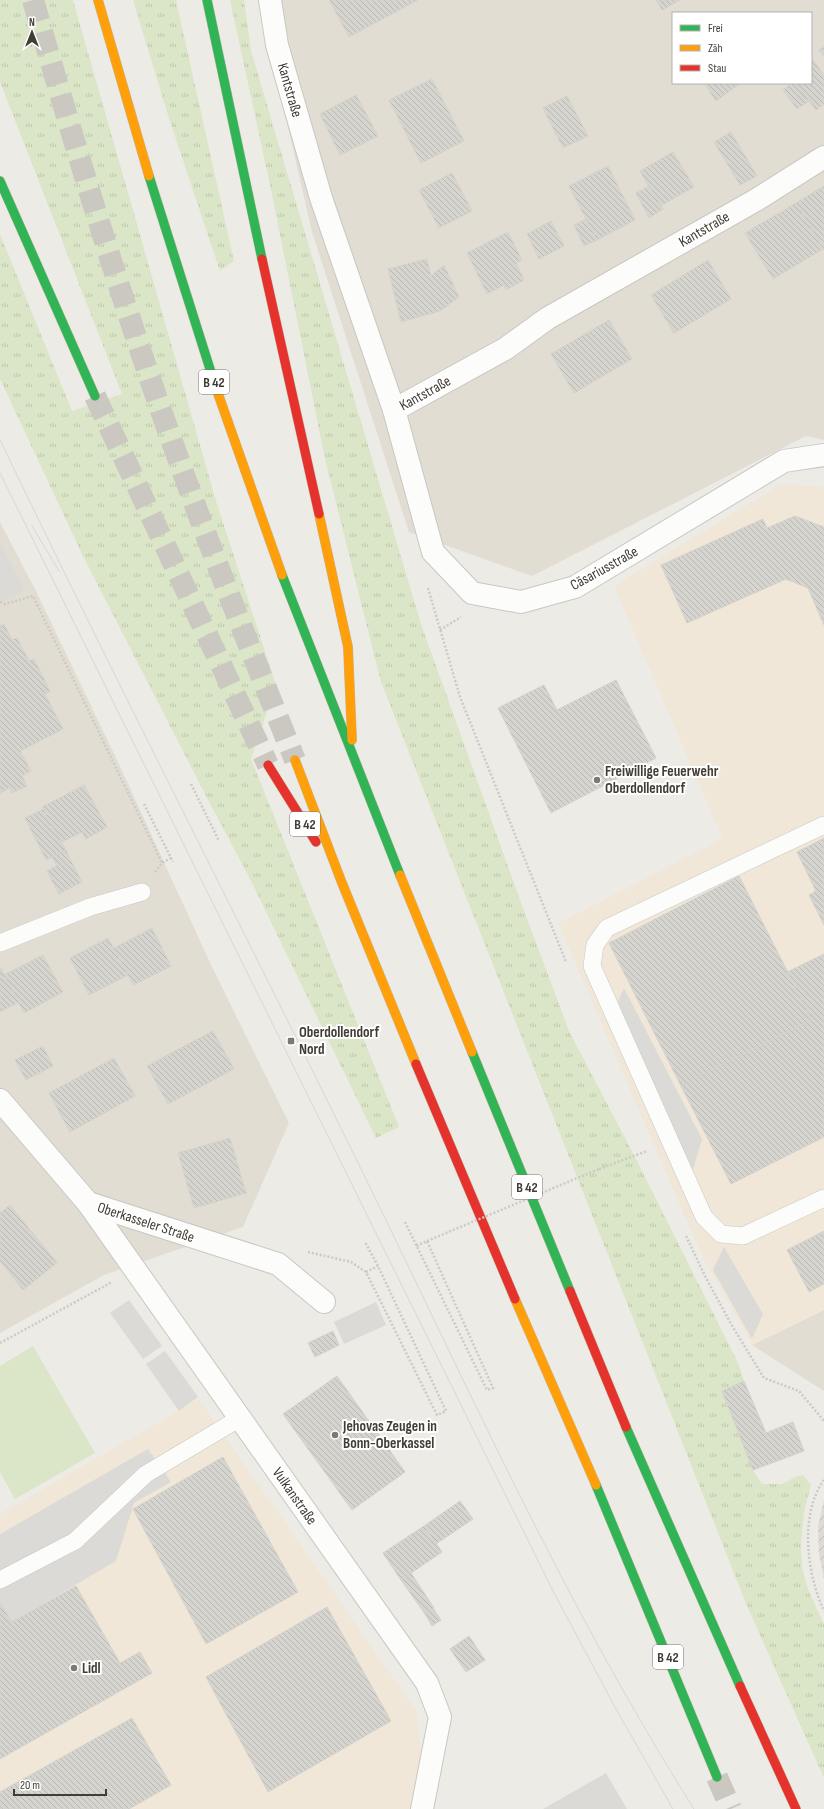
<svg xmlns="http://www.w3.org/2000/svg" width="824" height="1809" font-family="'Sofia Sans Condensed',sans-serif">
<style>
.residential{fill:#e1ddd3;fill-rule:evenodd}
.commercial{fill:#f0e7d9}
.industrial{fill:url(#industrial-furrows)}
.grass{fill:url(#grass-tufts)}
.garden{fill:#dae6c7}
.parking{fill:#dcdad6}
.building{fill:url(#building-back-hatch);stroke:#d5d2cc}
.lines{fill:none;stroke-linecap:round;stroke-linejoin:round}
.highway-tunnel{stroke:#cbc8c2;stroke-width:22;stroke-dasharray:22 11;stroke-linecap:butt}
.lane-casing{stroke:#c9c7c2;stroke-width:18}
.street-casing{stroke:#c9c7c2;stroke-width:24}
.fast-casing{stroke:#c3b8a3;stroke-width:10}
.slow-casing{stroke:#c3b8a3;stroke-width:10}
.jam-casing{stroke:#c3b8a3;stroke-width:10}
.path{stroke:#cbcac6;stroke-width:2.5;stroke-dasharray:2 2;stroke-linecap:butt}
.lane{stroke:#fcfcfb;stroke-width:17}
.street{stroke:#fcfcfb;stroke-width:22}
.fast{stroke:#30b455;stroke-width:9}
.slow{stroke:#ff9f0a;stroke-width:9}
.jam{stroke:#e5322d;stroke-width:9}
.tram{stroke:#d7d7d6;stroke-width:1}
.path-bridge{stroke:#cbcac6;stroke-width:2.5;stroke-dasharray:2 2;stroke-linecap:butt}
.poi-dot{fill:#7d7972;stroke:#fff;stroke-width:1.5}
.labels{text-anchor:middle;stroke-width:4;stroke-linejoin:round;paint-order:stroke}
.shield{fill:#fff;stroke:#7a7671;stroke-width:1}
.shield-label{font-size:14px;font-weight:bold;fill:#413c34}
.street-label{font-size:15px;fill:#413c34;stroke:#fff}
.poi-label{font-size:15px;font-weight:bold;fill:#413c34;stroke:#fff;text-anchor:start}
</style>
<defs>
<pattern id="industrial-furrows" width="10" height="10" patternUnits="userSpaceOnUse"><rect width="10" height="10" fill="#dddad4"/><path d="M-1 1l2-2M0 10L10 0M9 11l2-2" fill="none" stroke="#bfbcb7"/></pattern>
<pattern id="grass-tufts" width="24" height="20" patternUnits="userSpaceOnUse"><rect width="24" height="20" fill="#dae6c7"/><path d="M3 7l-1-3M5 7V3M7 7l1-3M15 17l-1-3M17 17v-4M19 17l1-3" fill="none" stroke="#bcc6ac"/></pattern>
<pattern id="building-back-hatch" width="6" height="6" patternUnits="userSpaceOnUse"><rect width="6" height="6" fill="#d6d4cf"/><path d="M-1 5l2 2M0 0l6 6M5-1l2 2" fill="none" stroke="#b9b7b2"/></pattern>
</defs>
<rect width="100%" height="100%" fill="#edebe6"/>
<!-- residential -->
<g class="residential">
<path d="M259,0H824V440L806,436L532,576L409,532L312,232ZM673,13H811V83H673Z"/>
<path d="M0,522L37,593L118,762L212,967L289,1123L243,1227L104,1275L0,1333Z"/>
<path d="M824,1310V1391L752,1345Z"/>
</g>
<!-- commercial -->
<g class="commercial">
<path d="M781,484L824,487V1310L752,1345L702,1256L558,923L723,839L614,586Z"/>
<path d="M199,1399L417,1712L426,1809H0V1514Z"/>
</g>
<!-- industrial -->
<path class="industrial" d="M824,1500V1579L819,1554L818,1527Z"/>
<!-- grass -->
<g class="grass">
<path d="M0,0H73L216,501L276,685L251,759L399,1127L376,1138L250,879L205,794L83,556L0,379V234L72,411L122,394L0,82Z"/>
<path d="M133,0H176L234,261L220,271L167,112Z"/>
<path d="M230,0H244L251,51L421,624L520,900L569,1031L637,1161L739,1365L744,1381L722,1391L753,1470L762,1484H782L797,1476L803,1475L811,1485L804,1512L801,1543L802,1568L809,1592L824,1624V1778L747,1606L381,682L325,459L269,180Z"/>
</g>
<!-- garden -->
<path class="garden" d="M33,1346L95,1453L15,1499L0,1472V1366Z"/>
<!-- parking -->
<g class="parking">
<path d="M0,542L25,591L1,602L0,599Z"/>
<path d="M624,988L702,1139L693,1170L615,1008Z"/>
<path d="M724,1247L763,1314L752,1339L713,1270Z"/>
<path d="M129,1300L162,1346L143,1359L110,1313Z"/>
<path d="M376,1302L386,1325L344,1344L334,1322Z"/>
<path d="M165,1351L198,1397L179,1411L146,1364Z"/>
<path d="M148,1449L171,1482L134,1503L116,1561L12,1622L0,1603V1534Z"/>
<path d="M606,1773L627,1809H543Z"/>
</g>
<!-- building -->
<g class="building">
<path d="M329,0H418L349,37Z"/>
<path d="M656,0H680L662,10Z"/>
<path d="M824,46V56L819,50Z"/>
<path d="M811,57L824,75V104L816,110L796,83H811Z"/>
<path d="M432,79L464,141L421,163L389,100Z"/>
<path d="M704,83H741L716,101Z"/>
<path d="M792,83H796L809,101L797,109L783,90Z"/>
<path d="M356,95L378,136L340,155L320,114Z"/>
<path d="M567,96L588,136L563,148L543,108Z"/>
<path d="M731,132L757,176L740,185L714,142Z"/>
<path d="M673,152L694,187L660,206L640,171Z"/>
<path d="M608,166L635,220L597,240L569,186Z"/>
<path d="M452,173L472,211L439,228L419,190Z"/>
<path d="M649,186L663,209L649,218L636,193Z"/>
<path d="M824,186V249H823L796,203Z"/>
<path d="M796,203L823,249L773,279L745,233Z"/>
<path d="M586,219L597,240L584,246L574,225Z"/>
<path d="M551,221L564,246L539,259L527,234Z"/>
<path d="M508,232L522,260L516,263L524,280L506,290L504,285L487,294L467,253Z"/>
<path d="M427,259L431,276L444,265L459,297L440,311L401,322L388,269Z"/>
<path d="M708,260L731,299L674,333L651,295Z"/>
<path d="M609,320L632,359L574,393L551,354Z"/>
<path d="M795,516L824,527V625L808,588L786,579L687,623L661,565L763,519L767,528Z"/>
<path d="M4,624L12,640L17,638L29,661L34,659L50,691L45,694L63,729L20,751L31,771L22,776L27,786L12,793L10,788L0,793V626Z"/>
<path d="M616,680L656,758L551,813L498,708L544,685L557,710Z"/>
<path d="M84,785L107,827L86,839L82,832L60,843L42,807Z"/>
<path d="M43,809L66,850L46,860L25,818Z"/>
<path d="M824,838V925L809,895L816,891L797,852Z"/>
<path d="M66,850L70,859L57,866L52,857Z"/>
<path d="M70,859L82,882L59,894L47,871Z"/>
<path d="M739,876L812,1020L681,1086L609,943Z"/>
<path d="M152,928L171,966L133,985L114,948Z"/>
<path d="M108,938L128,975L89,995L70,958Z"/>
<path d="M824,954V1137L731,1184L681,1086L812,1020L787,972Z"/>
<path d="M43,955L63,992L24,1013L4,975Z"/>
<path d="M0,967L19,1002L0,1012Z"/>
<path d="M213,1031L234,1069L168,1104L147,1066Z"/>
<path d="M43,1046L53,1066L26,1080L15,1060Z"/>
<path d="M114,1058L135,1096L70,1132L49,1093Z"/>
<path d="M230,1138L246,1193L194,1208L178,1153Z"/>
<path d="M10,1205L57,1263L23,1290L0,1261V1213Z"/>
<path d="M824,1231V1284L809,1292L787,1250Z"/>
<path d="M333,1331L339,1345L315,1357L308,1343Z"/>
<path d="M337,1376L405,1472L352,1510L283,1414Z"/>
<path d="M744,1381L766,1433L793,1422L804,1451L753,1470L722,1391Z"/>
<path d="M223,1457L298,1592L206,1644L133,1509Z"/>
<path d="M460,1501L473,1519L436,1544L424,1526Z"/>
<path d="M424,1526L442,1552L401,1580L383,1553Z"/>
<path d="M411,1573L434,1608L425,1614L401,1580Z"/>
<path d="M76,1586L120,1663L140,1652L152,1673L0,1759V1603L12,1622Z"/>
<path d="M327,1607L391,1721L268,1792L206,1677Z"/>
<path d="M433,1608L441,1620L432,1626L425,1614Z"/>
<path d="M469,1636L485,1660L466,1672L450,1649Z"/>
<path d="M132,1718L171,1785L129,1809H0V1792Z"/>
</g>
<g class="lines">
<!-- highway-tunnel -->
<g class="highway-tunnel">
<path d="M33,0C76,150 121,300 174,447C211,552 253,656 295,760"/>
<path d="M95,396L268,765"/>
<path d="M717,1777L731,1809"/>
</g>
<!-- lane casing -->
<g class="lane-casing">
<g id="lane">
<path d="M824,825L607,928L595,945L592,966L704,1217L721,1234L743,1236L824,1198"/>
<path d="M0,943L90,907L142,892"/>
<path d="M0,1580L75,1541L146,1474L240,1418"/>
</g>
</g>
<!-- street casing -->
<g class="street-casing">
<g id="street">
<path d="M270,0L277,45L321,198L394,410L433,552L472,593L521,602L575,587L784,461L824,455"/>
<path d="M394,410L505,349L548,318L756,200L824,157"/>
<path d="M0,1100L88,1203L278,1264L324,1302"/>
<path d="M88,1203L427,1683L440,1717L422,1809"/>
</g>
</g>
<!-- fast casing -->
<g class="fast-casing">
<g id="fast">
<path d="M207,0L262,259"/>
<path d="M149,176L216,388"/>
<path d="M0,181L95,396"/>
<path d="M282,575L400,875"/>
<path d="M472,1052L570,1291"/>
<path d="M626,1427L740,1686"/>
<path d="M596,1485L717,1777"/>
</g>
</g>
<!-- slow casing -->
<g class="slow-casing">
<g id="slow">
<path d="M98,0L149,176"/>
<path d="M216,388L282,575"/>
<path d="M319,514L348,647L352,740"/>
<path d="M295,760L342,883L416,1064"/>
<path d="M400,875L472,1052"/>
<path d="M515,1299L596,1485"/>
</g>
</g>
<!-- jam casing -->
<g class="jam-casing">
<g id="jam">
<path d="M262,259L319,514"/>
<path d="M268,765L316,842"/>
<path d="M416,1064L515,1299"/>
<path d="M570,1291L626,1427"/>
<path d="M740,1686L796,1809"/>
</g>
</g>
<!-- path -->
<g class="path">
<path d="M428,588L460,697L566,962"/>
<path d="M0,602L5,604L33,596L162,863"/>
<path d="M440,630L461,617"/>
<path d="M191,784L219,841"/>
<path d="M144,804L173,862"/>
<path d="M155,872L162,863L171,858"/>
<path d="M599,1169L647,1151"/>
<path d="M405,1222L487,1390L493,1388L427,1241L416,1246"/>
<path d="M686,1236L705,1276L731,1324L764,1378L799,1391L824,1421"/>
<path d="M308,1252L351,1262L366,1272L437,1415L446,1411L378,1266L365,1242"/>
<path d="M366,1272L378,1266"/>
<path d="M0,1343L112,1282"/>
<path d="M824,1480C799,1514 807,1575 824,1611"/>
</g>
<!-- lane -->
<use href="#lane" class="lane"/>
<!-- street -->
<use href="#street" class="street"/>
<!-- fast -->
<use href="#fast" class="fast"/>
<!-- slow -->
<use href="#slow" class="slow"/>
<!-- jam -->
<use href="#jam" class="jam"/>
<!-- tram -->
<g class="tram">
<path d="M0,440C118,686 243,928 363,1173C468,1387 566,1607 694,1809"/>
<path d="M0,473L553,1591L616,1709L673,1809"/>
<path d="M32,526L59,571"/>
</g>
<!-- path-bridge -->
<path class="path-bridge" d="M427,1241L599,1169"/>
</g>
<!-- markers -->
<g class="poi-dot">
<circle cx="597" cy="780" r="4"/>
<rect x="287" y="1037" width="8" height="8" rx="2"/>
<circle cx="335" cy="1435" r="4"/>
<circle cx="74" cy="1668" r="4"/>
</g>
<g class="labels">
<!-- shield labels -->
<g class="shield">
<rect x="199" y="370" width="30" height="24" rx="3"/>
<rect x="290" y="812" width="30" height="24" rx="3"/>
<rect x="512" y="1175" width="30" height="24" rx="3"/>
<rect x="653" y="1645" width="30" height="24" rx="3"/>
</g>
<g class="shield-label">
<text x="214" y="387">B 42</text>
<text x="305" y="829">B 42</text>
<text x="527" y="1192">B 42</text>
<text x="668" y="1662">B 42</text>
</g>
<!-- street labels -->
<g class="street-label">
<text transform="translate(290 90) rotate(74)" y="5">Kantstraße</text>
<text transform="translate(704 229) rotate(-30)" y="5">Kantstraße</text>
<text transform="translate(425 393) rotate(-29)" y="5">Kantstraße</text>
<text transform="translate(604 568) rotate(-29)" y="5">Cäsariusstraße</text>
<text transform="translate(146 1222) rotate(18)" y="5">Oberkasseler Straße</text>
<text transform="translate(295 1496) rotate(55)" y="5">Vulkanstraße</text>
</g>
<!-- poi labels -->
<g class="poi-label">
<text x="605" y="776">Freiwillige Feuerwehr<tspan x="605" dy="17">Oberdollendorf</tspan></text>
<text x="299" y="1037">Oberdollendorf<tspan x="299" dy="17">Nord</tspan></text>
<text x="343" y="1431">Jehovas Zeugen in<tspan x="343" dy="17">Bonn-Oberkassel</tspan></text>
<text x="82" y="1673">Lidl</text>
</g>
</g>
<!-- legend -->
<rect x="672" y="12" width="140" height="72" fill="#ffffff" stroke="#b3b1ae"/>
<rect x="680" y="25" width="20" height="6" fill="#30b455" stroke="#b3b1ae"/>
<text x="708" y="32" font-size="12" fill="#413c34">Frei</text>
<rect x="680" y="45" width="20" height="6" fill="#ff9f0a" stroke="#b3b1ae"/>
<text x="708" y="52" font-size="12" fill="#413c34">Zäh</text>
<rect x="680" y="65" width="20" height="6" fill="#e5322d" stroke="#b3b1ae"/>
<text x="708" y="72" font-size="12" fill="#413c34">Stau</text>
<!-- north arrow -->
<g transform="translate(32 32)" stroke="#ffffff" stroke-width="3" paint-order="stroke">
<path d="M0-3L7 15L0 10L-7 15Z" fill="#413c34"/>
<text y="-6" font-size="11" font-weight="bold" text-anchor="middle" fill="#413c34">N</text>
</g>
<!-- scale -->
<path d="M14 1789v6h92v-6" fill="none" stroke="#413c34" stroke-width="2"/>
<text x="20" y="1789" font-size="12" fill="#413c34" stroke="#ffffff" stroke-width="3" paint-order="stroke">20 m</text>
</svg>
